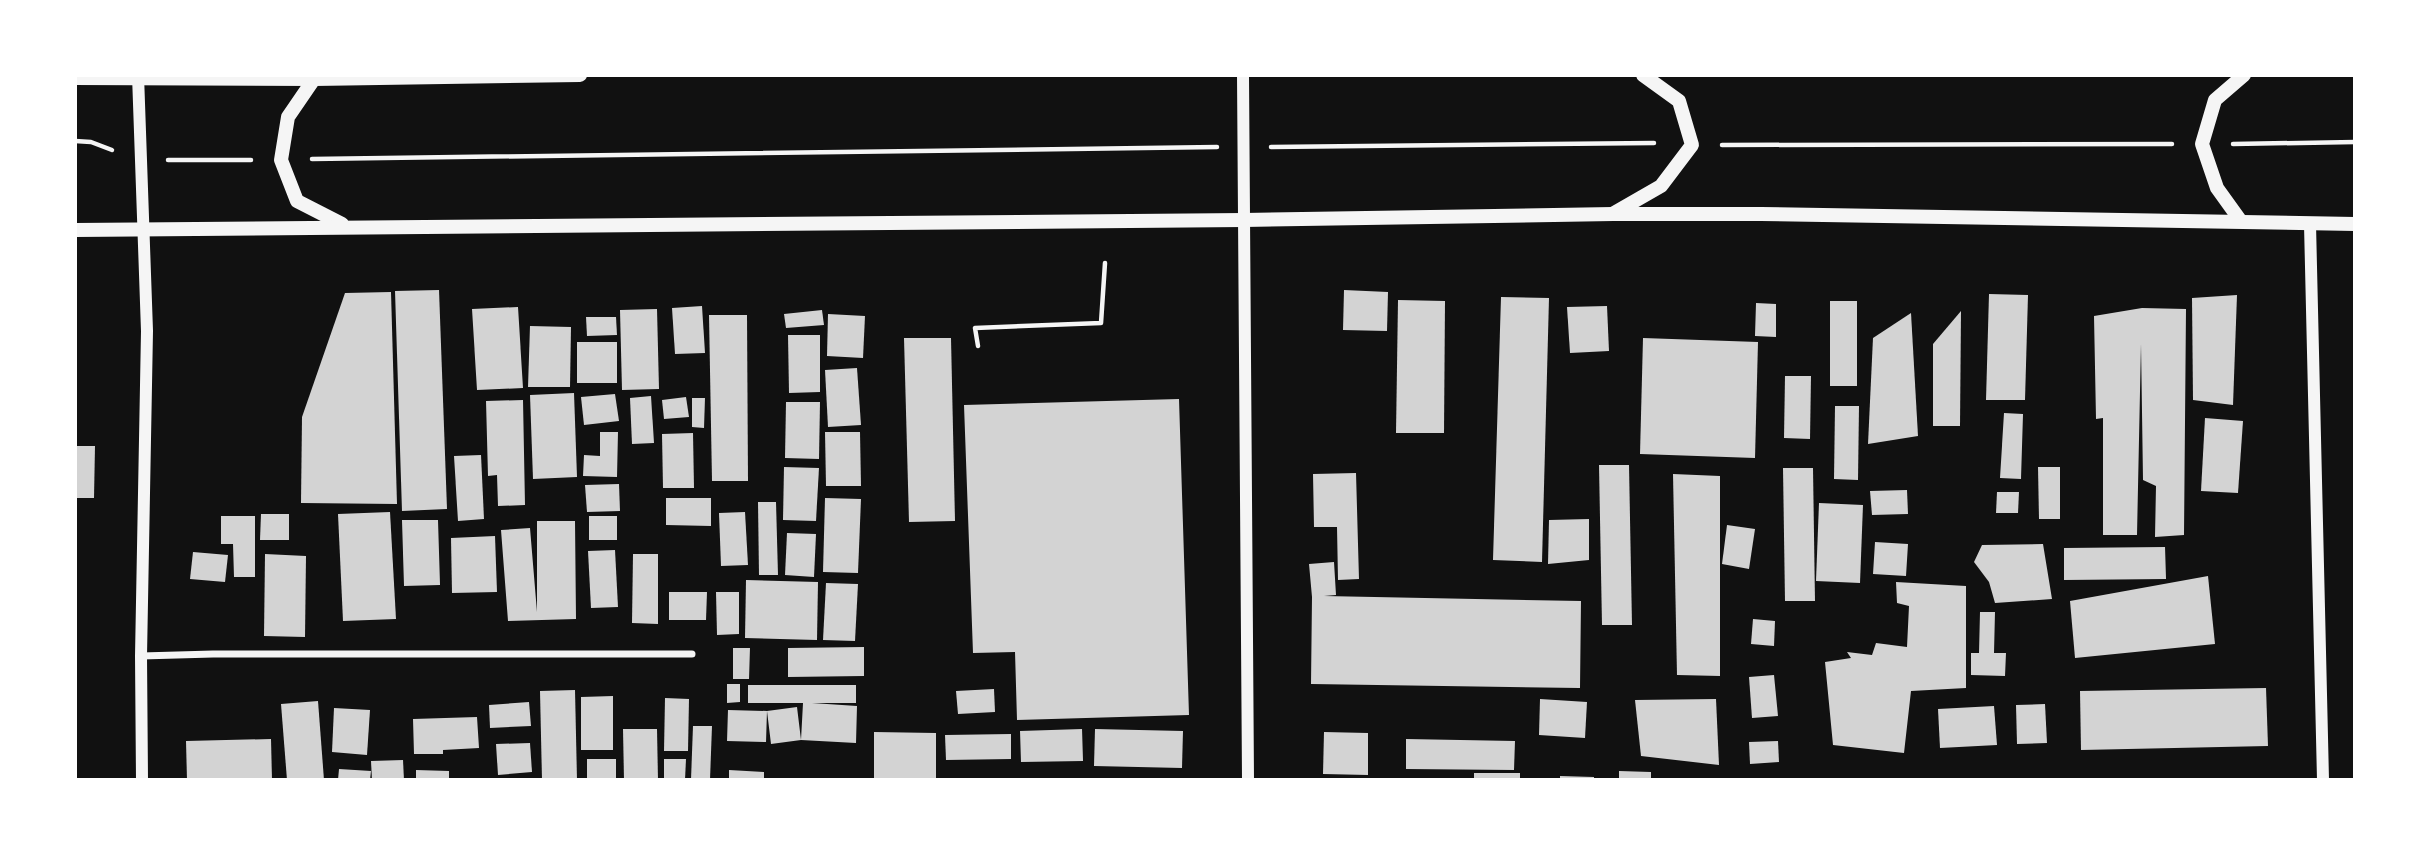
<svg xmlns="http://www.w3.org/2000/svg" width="2430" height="855" font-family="Overpass,sans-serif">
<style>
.building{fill:#d3d3d3}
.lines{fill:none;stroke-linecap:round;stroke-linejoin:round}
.path{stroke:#f5f5f5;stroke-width:4.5}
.minor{stroke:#f5f5f5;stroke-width:7}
.tertiary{stroke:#f5f5f5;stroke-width:12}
.secondary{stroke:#f5f5f5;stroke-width:14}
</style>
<rect width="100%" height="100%" fill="#111"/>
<!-- building -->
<g class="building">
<path d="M439,290L447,509L402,511L395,291Z"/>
<path d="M1344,290L1388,292L1387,331L1343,330Z"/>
<path d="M391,292L397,504L301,503L302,417L345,293Z"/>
<path d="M1989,294L2028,295L2025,400H1986Z"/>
<path d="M2237,295L2233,405L2193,400L2192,298Z"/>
<path d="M1501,297L1549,298L1542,562L1493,560Z"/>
<path d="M1398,300L1445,301L1444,433H1396Z"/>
<rect x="1830" y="301" width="27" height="85"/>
<path d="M1756,303L1776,304V337L1755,336Z"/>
<path d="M702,306L705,353L675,354L672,308Z"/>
<path d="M1607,306L1609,351L1570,353L1567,307Z"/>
<path d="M518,307L523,388L477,390L472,309Z"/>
<path d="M2142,308L2186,309L2184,535L2155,537L2156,486L2143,480L2141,344L2137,535H2103V418L2096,419L2094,316Z"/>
<path d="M657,309L659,389L622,390L620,310Z"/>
<path d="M822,310L824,325L786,328L784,314Z"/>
<path d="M1961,311L1960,426H1933V344Z"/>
<path d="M1911,313L1918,436L1868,444L1873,338Z"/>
<path d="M828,314L865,316L863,358L827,356Z"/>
<path d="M709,315H747L748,481H712Z"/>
<path d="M586,317H616L617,335L587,336Z"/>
<path d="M530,326L571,327L570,387H528Z"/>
<path d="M788,335H820V392L789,393Z"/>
<path d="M904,338H951L955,521L909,522Z"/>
<path d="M1643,338L1758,342L1755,458L1640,454Z"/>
<rect x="577" y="342" width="40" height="41"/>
<path d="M857,368L861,425L828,427L825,370Z"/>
<path d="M1785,376H1811L1810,439L1784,438Z"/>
<path d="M574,393L577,477L533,479L530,395Z"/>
<path d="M615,394L619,421L584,425L581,397Z"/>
<path d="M651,396L654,443L632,444L630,398Z"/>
<path d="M686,397L689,417L664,419L662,400Z"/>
<path d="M692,398H705L704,428L692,427Z"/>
<path d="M1179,399L1189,715L1017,720L1015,652L973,653L964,405Z"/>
<path d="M523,400L525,505L498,506L497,475L488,476L486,401Z"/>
<path d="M786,402H820L819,459L785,458Z"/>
<path d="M1835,406H1859L1858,480L1834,479Z"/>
<path d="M2004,413L2023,414L2021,479L2000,478Z"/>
<path d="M2205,418L2243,421L2238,493L2201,491Z"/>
<path d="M600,432H618L617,477L583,476L584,455L600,456Z"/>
<path d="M825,432H860L861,486H826Z"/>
<path d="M693,433L694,488H663L662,434Z"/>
<path d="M75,446H95L94,498H75Z"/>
<path d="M481,455L484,519L458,521L454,456Z"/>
<path d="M1599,465H1629L1632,625H1602Z"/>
<path d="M784,467L819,468L816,521L783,520Z"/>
<path d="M2038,467H2060V519H2039Z"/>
<path d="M1783,468H1813L1815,601H1785Z"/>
<path d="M1356,473L1359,579L1338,580L1337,527H1314L1313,474Z"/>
<path d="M1673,474L1720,476V676L1677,675Z"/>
<path d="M619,484L620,511L587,512L585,485Z"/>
<path d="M1907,490L1908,514L1872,515L1870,491Z"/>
<path d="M1997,492H2019L2018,513H1996Z"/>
<path d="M666,498H711V526L666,525Z"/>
<path d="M825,498L861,499L858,573L823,572Z"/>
<path d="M758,502H776L778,575H759Z"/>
<path d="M1819,503L1863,505L1860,583L1816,581Z"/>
<path d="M390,512L396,619L343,621L338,514Z"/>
<path d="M745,512L748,565L721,566L719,513Z"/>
<path d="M261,514H289V540H260Z"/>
<path d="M221,516H255V577H234L233,544H221Z"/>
<rect x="589" y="516" width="28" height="24"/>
<path d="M1589,519V560L1548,564L1549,520Z"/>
<path d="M402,520H438L440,585L404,586Z"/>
<path d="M537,521H575L576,619L508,621L501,530L530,528L537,612Z"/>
<path d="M1727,525L1755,529L1749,569L1722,564Z"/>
<path d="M787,533L816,534L814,577L785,575Z"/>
<path d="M495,536L497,592L452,593L451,538Z"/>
<path d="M1875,542L1908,544L1906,576L1873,574Z"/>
<path d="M2043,544L2052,599L1995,603L1989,582L1974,562L1982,545Z"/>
<path d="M2165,547L2166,579L2064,580V548Z"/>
<path d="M615,550L618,607L591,608L588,551Z"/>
<path d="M193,552L228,555L225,582L190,579Z"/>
<path d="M265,554L306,556L305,637L264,636Z"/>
<path d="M633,554H658V624L632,623Z"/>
<path d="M1334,562L1336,595L1324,596L1581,601L1580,688L1311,684L1312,597L1309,564Z"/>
<path d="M2208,576L2215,644L2075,658L2070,601Z"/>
<path d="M746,580L818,582L817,640L745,638Z"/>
<path d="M1896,582L1966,586V688L1911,691L1904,753L1833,745L1825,662L1851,658L1847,652L1872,655L1876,643L1907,647L1909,606L1897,603Z"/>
<path d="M826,583L858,584L855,641L823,640Z"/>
<path d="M669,592H707L706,620H669Z"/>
<path d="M716,592H739V634L717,635Z"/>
<path d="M1980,612H1995L1994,653H2006L2005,676L1971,675V653H1979Z"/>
<path d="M1753,619L1775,621L1774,646L1751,644Z"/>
<path d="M864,647V676L788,677V648Z"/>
<path d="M733,648H750L749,679H733Z"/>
<path d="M1774,675L1778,716L1752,718L1749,677Z"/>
<path d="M727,684H740V702L727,703Z"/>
<path d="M748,685H856V703H812L857,706L856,743L801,740L771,744L767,711L797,707L801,740L803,703H748Z"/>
<path d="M2266,688L2268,746L2081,750L2080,691Z"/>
<path d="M994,689L995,712L958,714L956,691Z"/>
<path d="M575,690L577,780H542L540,691Z"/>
<path d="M613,696V750H581V697Z"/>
<path d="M665,698L689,699L688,751H664Z"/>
<path d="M1540,699L1587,702L1585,738L1539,735Z"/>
<path d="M1716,699L1719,765L1641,756L1635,700Z"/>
<path d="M318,701L324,780H287L281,704Z"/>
<path d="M529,702L531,726L490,728L489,705Z"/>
<path d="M2045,704L2047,743L2017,744L2016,705Z"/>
<path d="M1994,706L1997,745L1940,748L1938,709Z"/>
<path d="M334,708L370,710L367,755L332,752Z"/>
<path d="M728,710L767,711L766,742L727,741Z"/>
<path d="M477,717L479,748L443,750V754H414L413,719Z"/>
<path d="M693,726H712L710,780H691Z"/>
<path d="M623,729H657L658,780H624Z"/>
<path d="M1082,729L1083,761L1021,762L1020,731Z"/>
<path d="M1095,729L1183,731L1182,768L1094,766Z"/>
<path d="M874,732L936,733V780H874Z"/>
<path d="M1324,732L1368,733V775L1323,774Z"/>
<path d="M1011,734V759L946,760L945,735Z"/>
<path d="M271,739L272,780H187L186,741Z"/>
<path d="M1406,739L1515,741L1514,770L1406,769Z"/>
<path d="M1778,741L1779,762L1750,764L1749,742Z"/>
<path d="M530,743L532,772L498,775L496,744Z"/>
<rect x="587" y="759" width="29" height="21"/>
<path d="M664,759H686L685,780H664Z"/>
<path d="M403,760L404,780H372L371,761Z"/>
<path d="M339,769L371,771L370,780H338Z"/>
<path d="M416,770L449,771V780H416Z"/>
<path d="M729,770L764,772V780H729Z"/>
<path d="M1619,771L1651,772V780H1619Z"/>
<rect x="1474" y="773" width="46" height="7"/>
<path d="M1560,776L1594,777V780H1560Z"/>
</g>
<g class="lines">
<!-- path -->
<g class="path">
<path d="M75,141L91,142L112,150"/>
<path d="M2233,144L2355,142"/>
<path d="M1722,145L2172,144"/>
<path d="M1271,147L1654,143"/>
<path d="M312,159L1217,147"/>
<path d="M168,160H251"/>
<path d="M978,346L975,328L1101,323L1105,263"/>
</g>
<!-- minor -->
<path class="minor" d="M141,656L213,654H692"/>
<!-- tertiary -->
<g class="tertiary">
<path d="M138,75L147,331L141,656L142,780"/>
<path d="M1243,75L1248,780"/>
<path d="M2310,224L2323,780"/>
</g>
<!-- secondary -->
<g class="secondary">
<path d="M75,78L314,79L580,75"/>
<path d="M314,79L288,117L281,160L297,201L342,224"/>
<path d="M1614,213L1661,186L1692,145L1679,101L1643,75"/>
<path d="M2240,220L2217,188L2202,144L2215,100L2244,75"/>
<path d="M75,230L1244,220L1613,214H1761L2355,224"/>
</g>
</g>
<!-- border -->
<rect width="2430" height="855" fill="none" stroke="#ffffff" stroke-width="154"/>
</svg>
